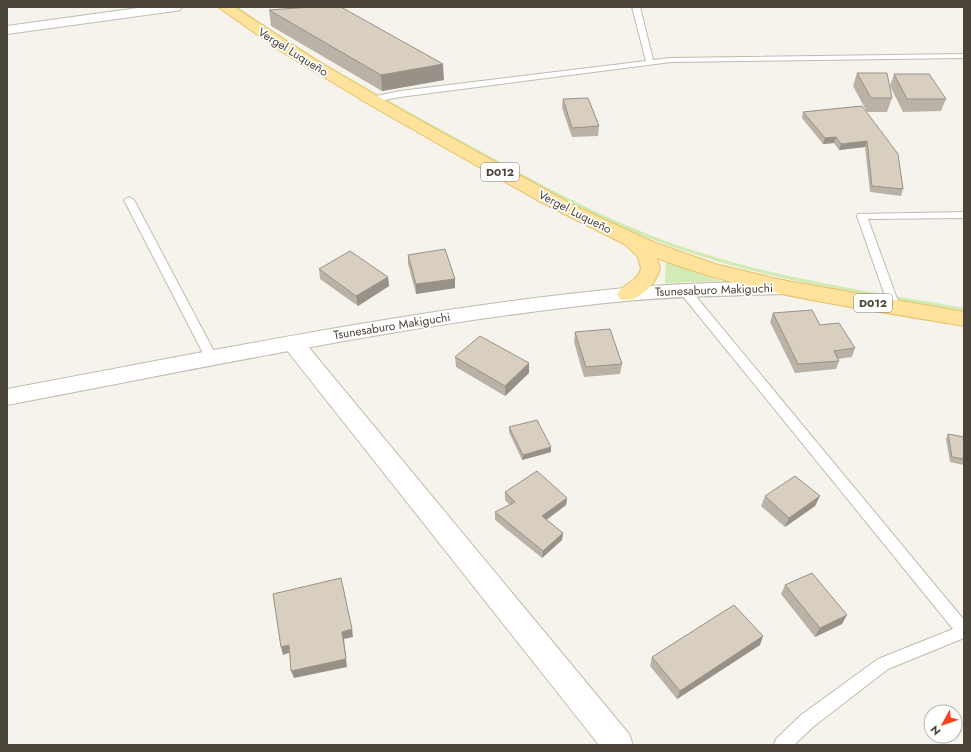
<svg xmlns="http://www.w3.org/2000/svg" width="971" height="752" font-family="Jost,sans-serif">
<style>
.green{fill:#d2eab5}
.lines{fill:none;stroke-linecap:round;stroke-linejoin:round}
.service-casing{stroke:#c2bbae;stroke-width:2}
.minor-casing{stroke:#c2bbae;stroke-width:2}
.tertiary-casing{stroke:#c2bbae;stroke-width:2}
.primary-casing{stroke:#e6c16a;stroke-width:2}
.service{fill:#fff;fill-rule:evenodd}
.minor{fill:#fff;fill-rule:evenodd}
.tertiary{fill:#fff;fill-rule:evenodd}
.primary{fill:#ffe39c;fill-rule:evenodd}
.wall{fill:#bab2a6}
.shaded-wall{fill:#979187}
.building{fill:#d8cfc1;stroke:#979187}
.labels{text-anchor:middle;stroke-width:3.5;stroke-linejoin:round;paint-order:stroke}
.shield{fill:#fff;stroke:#817c74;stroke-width:1}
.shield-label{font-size:11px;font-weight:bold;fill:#4b4439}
.street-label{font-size:12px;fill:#4b4439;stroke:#fff}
</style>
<rect width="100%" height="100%" fill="#f6f3ec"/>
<!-- green -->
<g class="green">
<path d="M234,7H238C310,58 387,100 464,142C542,185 614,226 699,252C785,280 875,292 964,308V311C874,296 784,283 697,255C615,230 543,188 468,147C388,104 308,60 234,7Z"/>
<path d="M666,263H669L721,281L665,283Z"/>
</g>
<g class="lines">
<!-- service casing -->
<g class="service-casing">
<g id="service">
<path d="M632,7H640L653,60L671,58L964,54V58L671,62L400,97L370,103L366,100L367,98L400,91L646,61Z"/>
<path d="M129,197L134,200L218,359L216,362H208L206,359L124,200Z"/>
<path d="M964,212V218L868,219L900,307L894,311L890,310L857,216L858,214Z"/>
<path d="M685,287L689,288L964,620V638L888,669L813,727L794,745H774L776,739L801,715L878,659L953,629L681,294L680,291Z"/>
</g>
</g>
<!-- minor casing -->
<g class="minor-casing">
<g id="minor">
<path d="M145,7H182L180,10L175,11L7,34V26Z"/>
<path d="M293,336L301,338L629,734L633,745H599L285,348L282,343L285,338Z"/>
</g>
</g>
<!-- tertiary casing -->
<g class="tertiary-casing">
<path id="tertiary" d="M782,280L789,282L792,287L789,292L782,294C730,296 677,296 625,301C417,322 212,366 7,405V389C212,351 417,308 625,288C677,283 730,283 782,280Z"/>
</g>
<!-- primary casing -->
<g class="primary-casing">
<path id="primary" d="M218,7H234L319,62L412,116L575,206L653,242L715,264L781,280L964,312V326C862,308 755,296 657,258L660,269C655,285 638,304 620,299L617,294C623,284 637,282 641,269L638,257L626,245L537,200L370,105L279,50Z"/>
</g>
<!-- service -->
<use href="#service" class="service"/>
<!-- minor -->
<use href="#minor" class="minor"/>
<!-- tertiary -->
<use href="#tertiary" class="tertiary"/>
<!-- primary -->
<use href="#primary" class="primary"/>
</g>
<!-- wall -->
<g class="wall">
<path d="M269,10L444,80L382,91L271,26Z"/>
<path d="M857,73L892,98L887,112H867L853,86Z"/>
<path d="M894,74L946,99L941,111L903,112L890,86Z"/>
<path d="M563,99L599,126L598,136L572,137L562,108Z"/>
<path d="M862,106L903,189L901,196L870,192L865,147L839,150L834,143L823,144L802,118L803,112Z"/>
<path d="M408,255L455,279V288L416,294L408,264Z"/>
<path d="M319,269L388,277L389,286L358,306L320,279Z"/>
<path d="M773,313L820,325L855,348L852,357L838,359L839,361L836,369L795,373L770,322Z"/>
<path d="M575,332L622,364L620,374L584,377L574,342Z"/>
<path d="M455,357L529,363V373L505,396L456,367Z"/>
<path d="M509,427L551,447V452L522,460L509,432Z"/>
<path d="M948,434L964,437V465L950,462L946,439Z"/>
<path d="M505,492L567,498L566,505L547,520L563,533L562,540L542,558L495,520V512L510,505L505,500Z"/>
<path d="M765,496H820L815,506L785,527L761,506Z"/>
<path d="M785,585L842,624L815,637L781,594Z"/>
<path d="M763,636L760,645L677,699L650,666L652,657Z"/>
</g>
<!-- shaded-wall -->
<g class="shaded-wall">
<path d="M443,64L444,80L382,91L381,75Z"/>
<path d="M836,137L834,143L823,144L825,138Z"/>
<path d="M867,141L865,147L839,150L841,144Z"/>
<path d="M388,277L389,286L358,306L356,296Z"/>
<path d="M455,279V288L416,294V284Z"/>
<path d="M529,363V373L505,396V386Z"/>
<path d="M551,447V452L522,460L523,455Z"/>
<path d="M820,496L815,506L785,527L789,518Z"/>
<path d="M567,498L566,505L541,523L542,516Z"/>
<path d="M563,533L562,540L542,558L543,551Z"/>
<path d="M847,615L842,624L815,637L820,628Z"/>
<path d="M352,629L353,637L344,639L347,667L294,678L291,671L342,632Z"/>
<path d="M763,636L760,645L677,699L680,691Z"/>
<path d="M289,645L291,652L283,655L281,647Z"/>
</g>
<!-- building -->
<g class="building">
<path d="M311,7H341L443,64L381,75L269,10Z"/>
<path d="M857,73H887L892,98H871Z"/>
<path d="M894,74H929L946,99H907Z"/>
<path d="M588,98L599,126L572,128L563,99Z"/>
<path d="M862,106L898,154L903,189L872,186L867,141L841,144L836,137L825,138L803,112Z"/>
<path d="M445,249L455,279L416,284L408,255Z"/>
<path d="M350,251L388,277L356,296L319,269Z"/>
<path d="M812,310L820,325L839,323L855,348L834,351L839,361L798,364L773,313Z"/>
<path d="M610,329L622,364L586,367L575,332Z"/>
<path d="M480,336L529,363L505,386L455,357Z"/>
<path d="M537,420L551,447L523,455L509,427Z"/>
<path d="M948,434L964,437V459L952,457Z"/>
<path d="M537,471L567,498L542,516L563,533L543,551L495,512L515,502L505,492Z"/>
<path d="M795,476L820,496L789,518L765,496Z"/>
<path d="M812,573L847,615L820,628L785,585Z"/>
<path d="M341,578L352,629L342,632L346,659L291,671L289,645L281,647L273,594Z"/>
<path d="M734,605L763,636L680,691L652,657Z"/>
</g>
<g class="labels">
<!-- shield labels -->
<g class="shield">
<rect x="481" y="163" width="38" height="18" rx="3"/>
<rect x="854" y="294" width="38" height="18" rx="3"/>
</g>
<g class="shield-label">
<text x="500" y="176">D012</text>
<text x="873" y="307">D012</text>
</g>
<!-- street labels -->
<g class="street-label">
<text transform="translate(293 52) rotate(32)" y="4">Vergel Luqueño</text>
<text transform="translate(575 212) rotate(27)" y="4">Vergel Luqueño</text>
<text transform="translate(714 290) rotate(-2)" y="4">Tsunesaburo Makiguchi</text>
<text transform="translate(392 326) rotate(-9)" y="4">Tsunesaburo Makiguchi</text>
</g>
</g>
<!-- border -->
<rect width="971" height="752" fill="none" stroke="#4b4439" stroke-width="16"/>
<!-- north arrow -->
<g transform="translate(943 724) rotate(230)"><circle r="19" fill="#ffffff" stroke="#b7b4b0"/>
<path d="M0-3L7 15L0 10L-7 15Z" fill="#fc3f1d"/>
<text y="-6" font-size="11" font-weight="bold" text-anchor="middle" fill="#4b4439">N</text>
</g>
</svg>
